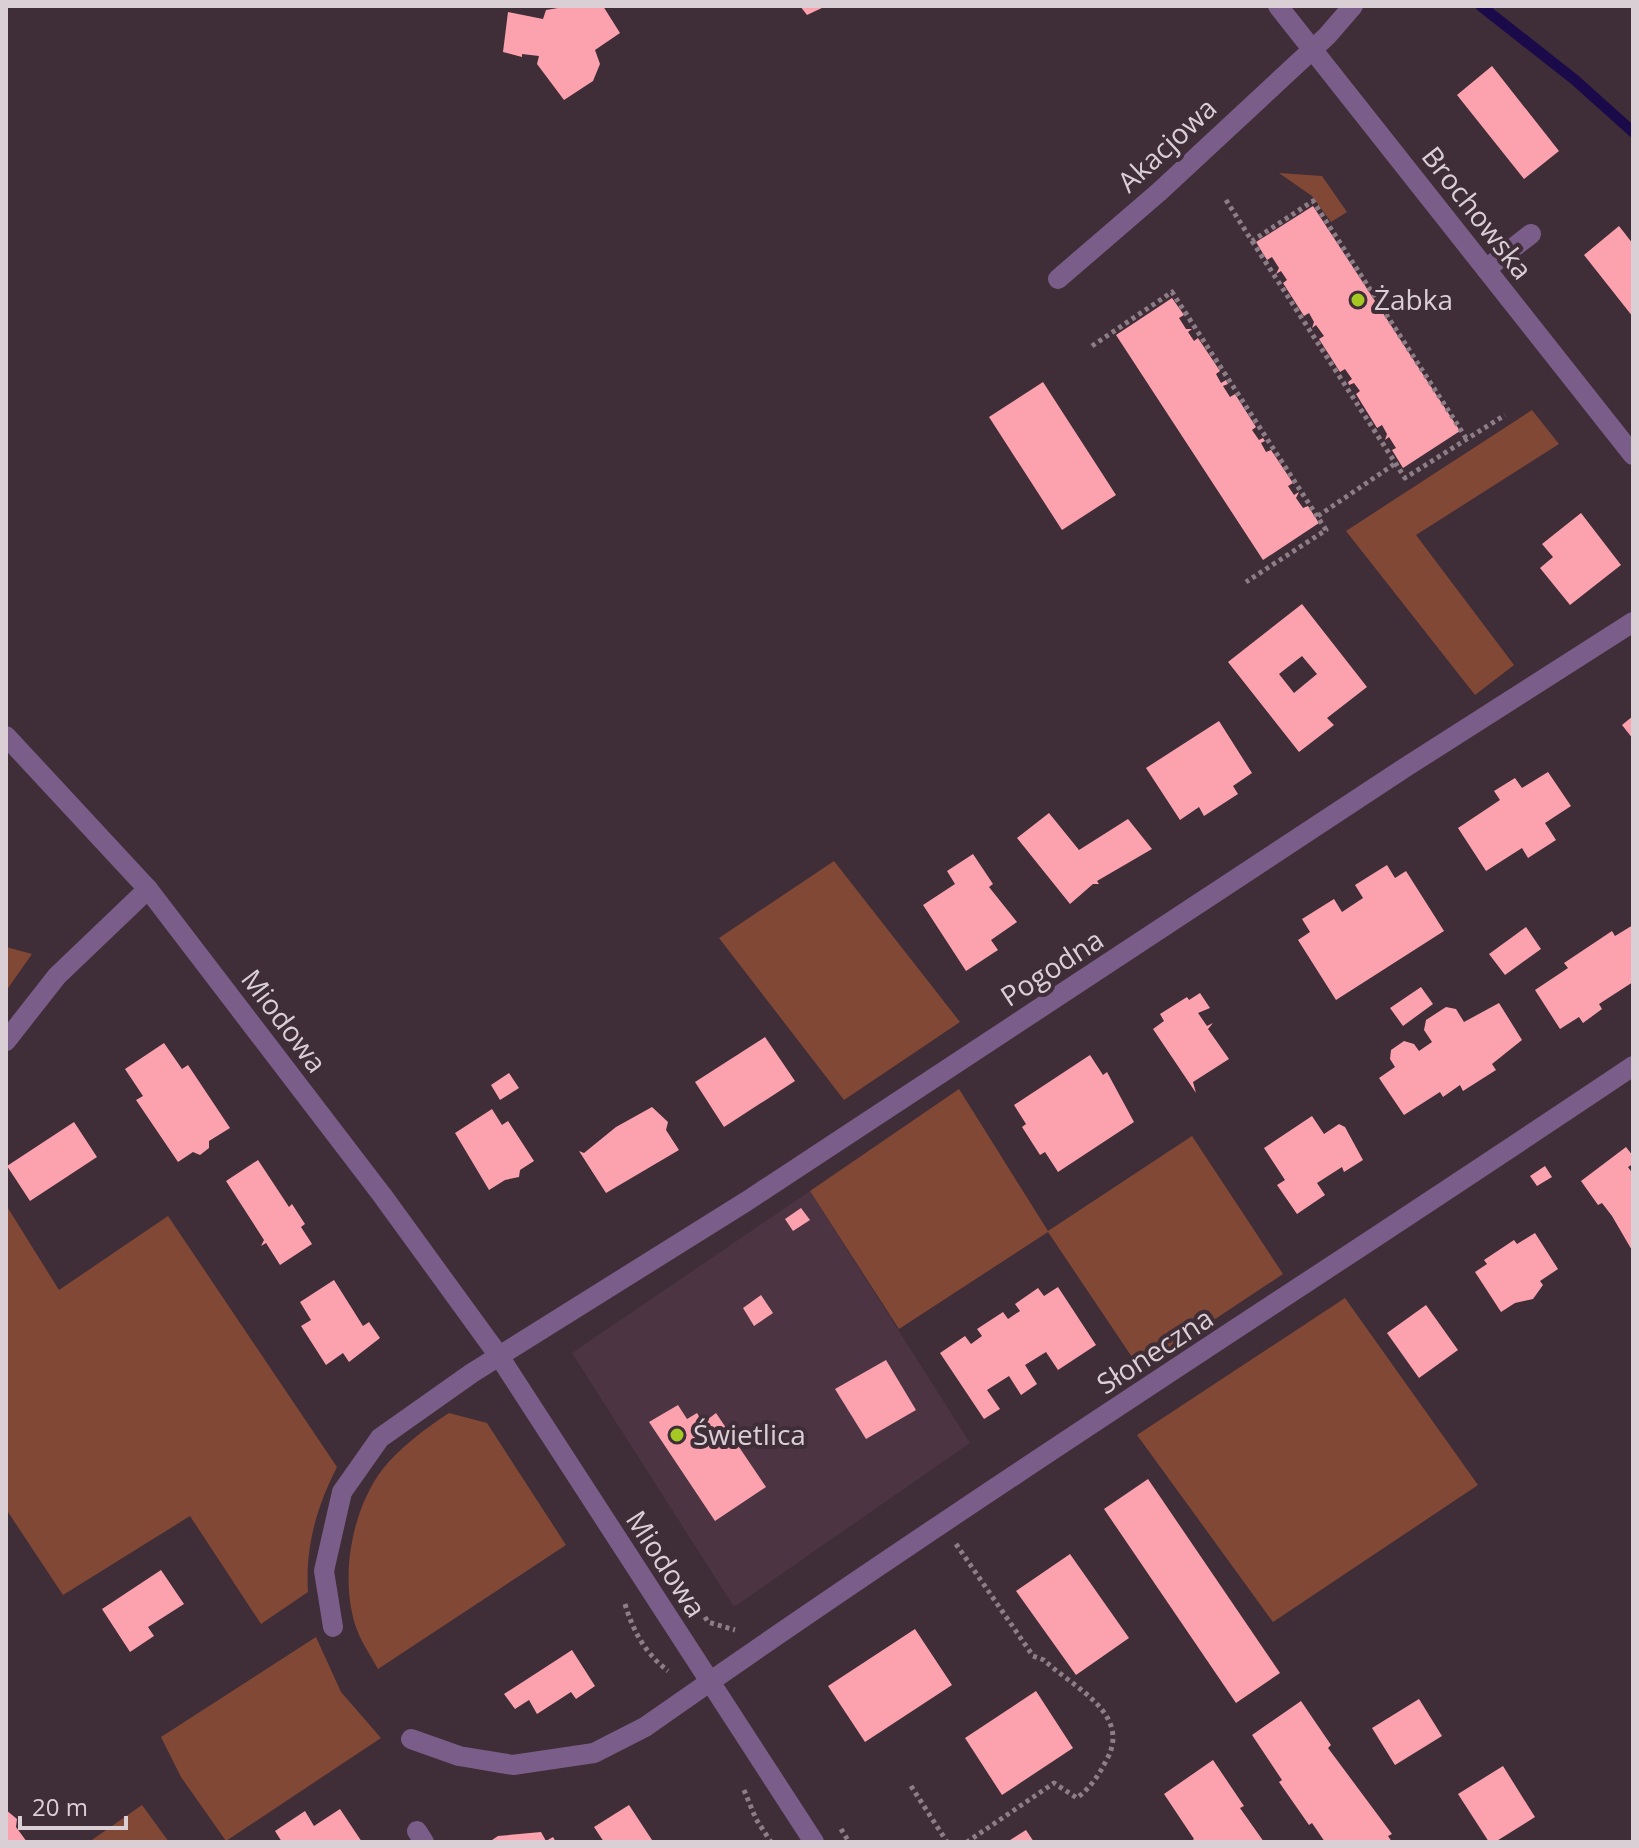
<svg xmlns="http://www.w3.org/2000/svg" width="1639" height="1848" font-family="'Open Sans',sans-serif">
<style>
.built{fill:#4c3443}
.green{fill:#824836}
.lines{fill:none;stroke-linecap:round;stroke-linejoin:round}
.stream{stroke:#1b0a4a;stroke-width:11}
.building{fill:#fca2af;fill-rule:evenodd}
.path{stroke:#8c7d86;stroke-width:5;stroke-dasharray:4 4;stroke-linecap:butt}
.minor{stroke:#7b5d8a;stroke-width:20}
.poi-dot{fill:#a5c823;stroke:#3f2d38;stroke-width:3}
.labels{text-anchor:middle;stroke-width:8;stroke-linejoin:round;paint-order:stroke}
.street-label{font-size:28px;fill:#dbcfd6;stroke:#3f2d38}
.poi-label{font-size:28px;fill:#dbcfd6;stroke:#3f2d38;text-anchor:start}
</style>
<rect width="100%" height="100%" fill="#3f2d38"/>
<!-- built -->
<path class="built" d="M810,1191L970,1443L734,1607L572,1353Z"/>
<!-- green -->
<g class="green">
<path d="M1279,173L1322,176L1347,212L1331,222L1312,196Z"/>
<path d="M1532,410L1559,444L1416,535L1514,665L1475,695L1346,531Z"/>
<path d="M834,861L960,1022L844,1100L719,938Z"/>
<path d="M6,947L32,954L6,991Z"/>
<path d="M959,1089L1048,1231L1192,1136L1283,1274L1140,1369L1048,1232L899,1329L810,1191Z"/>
<path d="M6,1205L59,1290L168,1216L337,1467C317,1506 305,1547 308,1592L261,1624L190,1516L63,1595L6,1509Z"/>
<path d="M1345,1298L1478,1485L1273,1622L1137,1435Z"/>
<path d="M449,1413L487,1423L566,1545L378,1669C371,1656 362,1643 357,1630C339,1581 351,1511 382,1470C399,1448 426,1428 449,1413Z"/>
<path d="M316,1637L341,1692L381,1738L226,1841L181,1777L161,1737Z"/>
<path d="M142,1805L169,1842H89Z"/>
</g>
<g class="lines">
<!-- stream -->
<path class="stream" d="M1481,6L1575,80L1633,132"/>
</g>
<!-- building -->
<g class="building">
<path d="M570,6H603L620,33L595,50L600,64L593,81L564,100L537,64L539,56L522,54V57L503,52L508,12L543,19L546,10Z"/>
<path d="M800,6H826L807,15Z"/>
<path d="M1492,66L1559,151L1524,179L1457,95Z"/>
<path d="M1313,206L1460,431L1403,468L1392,450L1396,448L1389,437L1385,440L1387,434L1382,425L1377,428L1356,394L1360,391L1354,383L1349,385L1348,382L1352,379L1345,369L1340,372L1319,339L1324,336L1316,325L1312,328L1314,322L1309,313L1304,316L1283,283L1287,280L1281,271L1276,274L1279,268L1272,257L1267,260L1256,242Z"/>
<path d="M1619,226L1633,244V317L1584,255Z"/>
<path d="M1172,298L1184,315L1179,318L1186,329H1192L1188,332L1194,341L1198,338L1220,371L1216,374L1221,383L1226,380L1228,384L1223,386L1230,397L1235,394L1256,427L1252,430L1259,440L1263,438L1265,441L1261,443L1266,452L1271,450L1293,483L1288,486L1294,495L1299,492L1296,498L1303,508L1308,506L1319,523L1263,560L1116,335Z"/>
<path d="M1043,382L1116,495L1062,530L989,417Z"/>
<path d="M1581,513L1621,565L1570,605L1540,568L1553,557L1542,544Z"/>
<path d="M1302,604L1367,687L1327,718L1334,725L1299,752L1228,662ZM1302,656L1317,674L1294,693L1279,674Z"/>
<path d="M1633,716V739L1622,725Z"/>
<path d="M1219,721L1252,773L1233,786L1238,794L1204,816L1199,807L1180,820L1146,768Z"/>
<path d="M1548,772L1571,806L1545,823L1556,840L1528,858L1522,848L1486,871L1458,828L1500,800L1494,791L1515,778L1522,788Z"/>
<path d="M1049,813L1079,850L1128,819L1152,849L1097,881L1099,884H1093L1070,904L1017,838Z"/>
<path d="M973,854L993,884L989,887L1017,922L991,940L998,950L966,971L923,905L955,884L947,871Z"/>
<path d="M1387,865L1395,878L1406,871L1444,931L1336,1000L1298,940L1310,932L1302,919L1334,899L1342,912L1363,898L1355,885Z"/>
<path d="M1633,925V982L1599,1004L1602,1009L1583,1023L1579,1017L1560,1029L1535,990L1568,968L1564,963L1612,931L1615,936Z"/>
<path d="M1526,927L1541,949L1505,975L1489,954Z"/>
<path d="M1421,987L1433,1004L1403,1026L1390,1008Z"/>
<path d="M1200,993L1210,1008L1198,1013L1207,1026L1213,1023L1208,1029L1229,1059L1193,1082L1196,1093L1153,1029L1164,1021L1160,1014L1187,997L1189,1000Z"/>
<path d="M1499,1003L1522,1040L1492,1064L1496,1070L1463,1091L1460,1085L1443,1097L1440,1092L1404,1115L1379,1078L1395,1067L1390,1059L1391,1050L1404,1041L1414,1044L1419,1051L1432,1042L1424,1030L1426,1020L1446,1007L1456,1009L1464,1022Z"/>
<path d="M765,1037L795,1081L724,1127L695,1082Z"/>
<path d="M164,1043L182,1069L188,1065L230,1128L209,1141V1148L200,1155L193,1152L178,1162L136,1100L143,1096L125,1069Z"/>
<path d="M1090,1055L1103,1075L1107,1072L1134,1122L1058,1172L1045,1152L1040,1155L1022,1127L1026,1124L1014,1105Z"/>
<path d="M509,1073L519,1088L500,1100L491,1085Z"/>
<path d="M652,1107L668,1122L666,1130L679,1150L606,1193L579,1151L584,1153L616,1127Z"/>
<path d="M492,1109L502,1125L508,1121L534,1161L520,1170L519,1177L505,1180L489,1190L455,1133Z"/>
<path d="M1312,1116L1324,1134L1339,1124L1345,1127L1363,1160L1344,1172L1342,1167L1317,1183L1325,1195L1297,1214L1277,1185L1285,1180L1264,1148Z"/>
<path d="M74,1122L97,1157L30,1201L7,1166Z"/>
<path d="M1626,1147L1633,1156V1164L1628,1167L1633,1174V1252L1612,1216L1602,1203L1598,1205L1581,1181Z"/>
<path d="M258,1160L289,1207L292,1204L305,1224L301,1227L312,1244L280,1265L266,1243L261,1246L264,1240L226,1181Z"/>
<path d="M1545,1166L1552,1177L1537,1186L1530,1176Z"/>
<path d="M801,1208L810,1220L793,1231L785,1219Z"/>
<path d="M1535,1233L1558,1269L1540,1281L1543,1285L1533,1299L1515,1303L1501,1312L1475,1272L1487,1264L1484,1260L1514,1240L1517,1244Z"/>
<path d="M334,1280L363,1326L369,1322L380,1338L349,1362L343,1353L326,1365L301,1326L311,1320L300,1302Z"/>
<path d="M1058,1287L1096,1345L1058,1370L1046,1352L1025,1365L1037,1384L1021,1395L1009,1376L987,1390L1000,1409L984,1419L940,1353L965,1336L971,1344L982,1336L977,1329L1003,1312L1008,1319L1020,1311L1015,1304L1038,1288L1044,1296Z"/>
<path d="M761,1295L773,1313L754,1326L743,1308Z"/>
<path d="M1426,1305L1458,1350L1419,1378L1387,1333Z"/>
<path d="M886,1360L916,1410L866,1439L835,1389Z"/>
<path d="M678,1405L687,1419L697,1413L703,1423L716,1413L766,1487L715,1521L649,1422Z"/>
<path d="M1148,1479L1280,1673L1236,1703L1104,1509Z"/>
<path d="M1070,1554L1129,1638L1076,1675L1016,1591Z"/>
<path d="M161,1570L184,1604L148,1627L154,1636L130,1652L102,1609Z"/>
<path d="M915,1629L952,1685L865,1742L828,1686Z"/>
<path d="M572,1650L595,1686L576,1699L571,1692L537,1714L529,1700L515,1709L504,1694Z"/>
<path d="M1036,1691L1073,1748L1002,1795L965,1738Z"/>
<path d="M1419,1699L1442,1736L1395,1765L1372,1728Z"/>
<path d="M1301,1701L1331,1745L1328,1748L1392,1834L1388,1836L1392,1842H1325L1312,1823L1309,1825L1279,1782L1282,1780L1252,1735Z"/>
<path d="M1213,1760L1244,1806L1240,1808L1264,1842H1190L1194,1839L1164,1794Z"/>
<path d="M1503,1766L1535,1817L1495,1842H1489L1458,1794Z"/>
<path d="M629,1805L652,1840L604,1842L594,1827Z"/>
<path d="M340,1809L362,1842H282L275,1831L305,1811L314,1826Z"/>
<path d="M6,1810L17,1819L16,1827L27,1842H6Z"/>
<path d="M1026,1830L1034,1842H1007Z"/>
<path d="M541,1832L546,1841L553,1837L556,1842H489L498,1836Z"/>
</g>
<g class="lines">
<!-- path -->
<g class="path">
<path d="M1226,200L1252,241L1313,201L1466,438"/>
<path d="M1252,241L1405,478L1505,415"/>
<path d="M1092,346L1172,292L1326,530L1246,582"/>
<path d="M1318,516L1396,463"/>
<path d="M956,1544L1033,1656L1044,1660C1072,1687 1132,1713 1107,1759C1099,1775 1091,1787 1077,1798L1054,1783L967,1842"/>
<path d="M625,1604C633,1631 645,1653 668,1671"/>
<path d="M705,1617L708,1622L735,1630"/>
<path d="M911,1786L947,1842"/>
<path d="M744,1790L756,1819L771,1842"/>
<path d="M841,1829L849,1842"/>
</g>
<!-- minor -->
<g class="minor">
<path d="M1278,6L1633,455"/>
<path d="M1486,269L1531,234"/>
<path d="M1058,279L1159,192L1327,36L1353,6"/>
<path d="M6,736L148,889L382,1195L499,1356L814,1842"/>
<path d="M6,1041L57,976L148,889"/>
<path d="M333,1627L324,1571L342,1492L380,1438L472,1373L747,1201L1409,765L1633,622"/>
<path d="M411,1739L459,1756L513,1765L594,1753L645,1727C969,1499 1304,1287 1633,1066"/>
<path d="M417,1831L424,1842"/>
</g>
</g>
<!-- markers -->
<g class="poi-dot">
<circle cx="1358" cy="300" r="8"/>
<circle cx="677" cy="1435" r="8"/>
</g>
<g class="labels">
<!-- street labels -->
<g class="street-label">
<text transform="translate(1167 145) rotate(-43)" y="10">Akacjowa</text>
<text transform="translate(1477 213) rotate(52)" y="10">Brochowska</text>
<text transform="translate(1052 968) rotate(-33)" y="10">Pogodna</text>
<text transform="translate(284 1021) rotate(53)" y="10">Miodowa</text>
<text transform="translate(1155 1351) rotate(-33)" y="10">Słoneczna</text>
<text transform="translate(666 1564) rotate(57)" y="10">Miodowa</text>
</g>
<!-- poi labels -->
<g class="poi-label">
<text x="1374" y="310">Żabka</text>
<text x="693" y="1445">Świetlica</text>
</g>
</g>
<!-- border -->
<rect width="1639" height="1848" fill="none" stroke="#dbcfd6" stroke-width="16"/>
<!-- scale -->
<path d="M20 1816v12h106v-12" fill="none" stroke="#dbcfd6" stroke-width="4"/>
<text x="32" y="1816" font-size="24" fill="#dbcfd6" stroke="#3f2d38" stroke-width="6" paint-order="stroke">20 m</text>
</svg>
